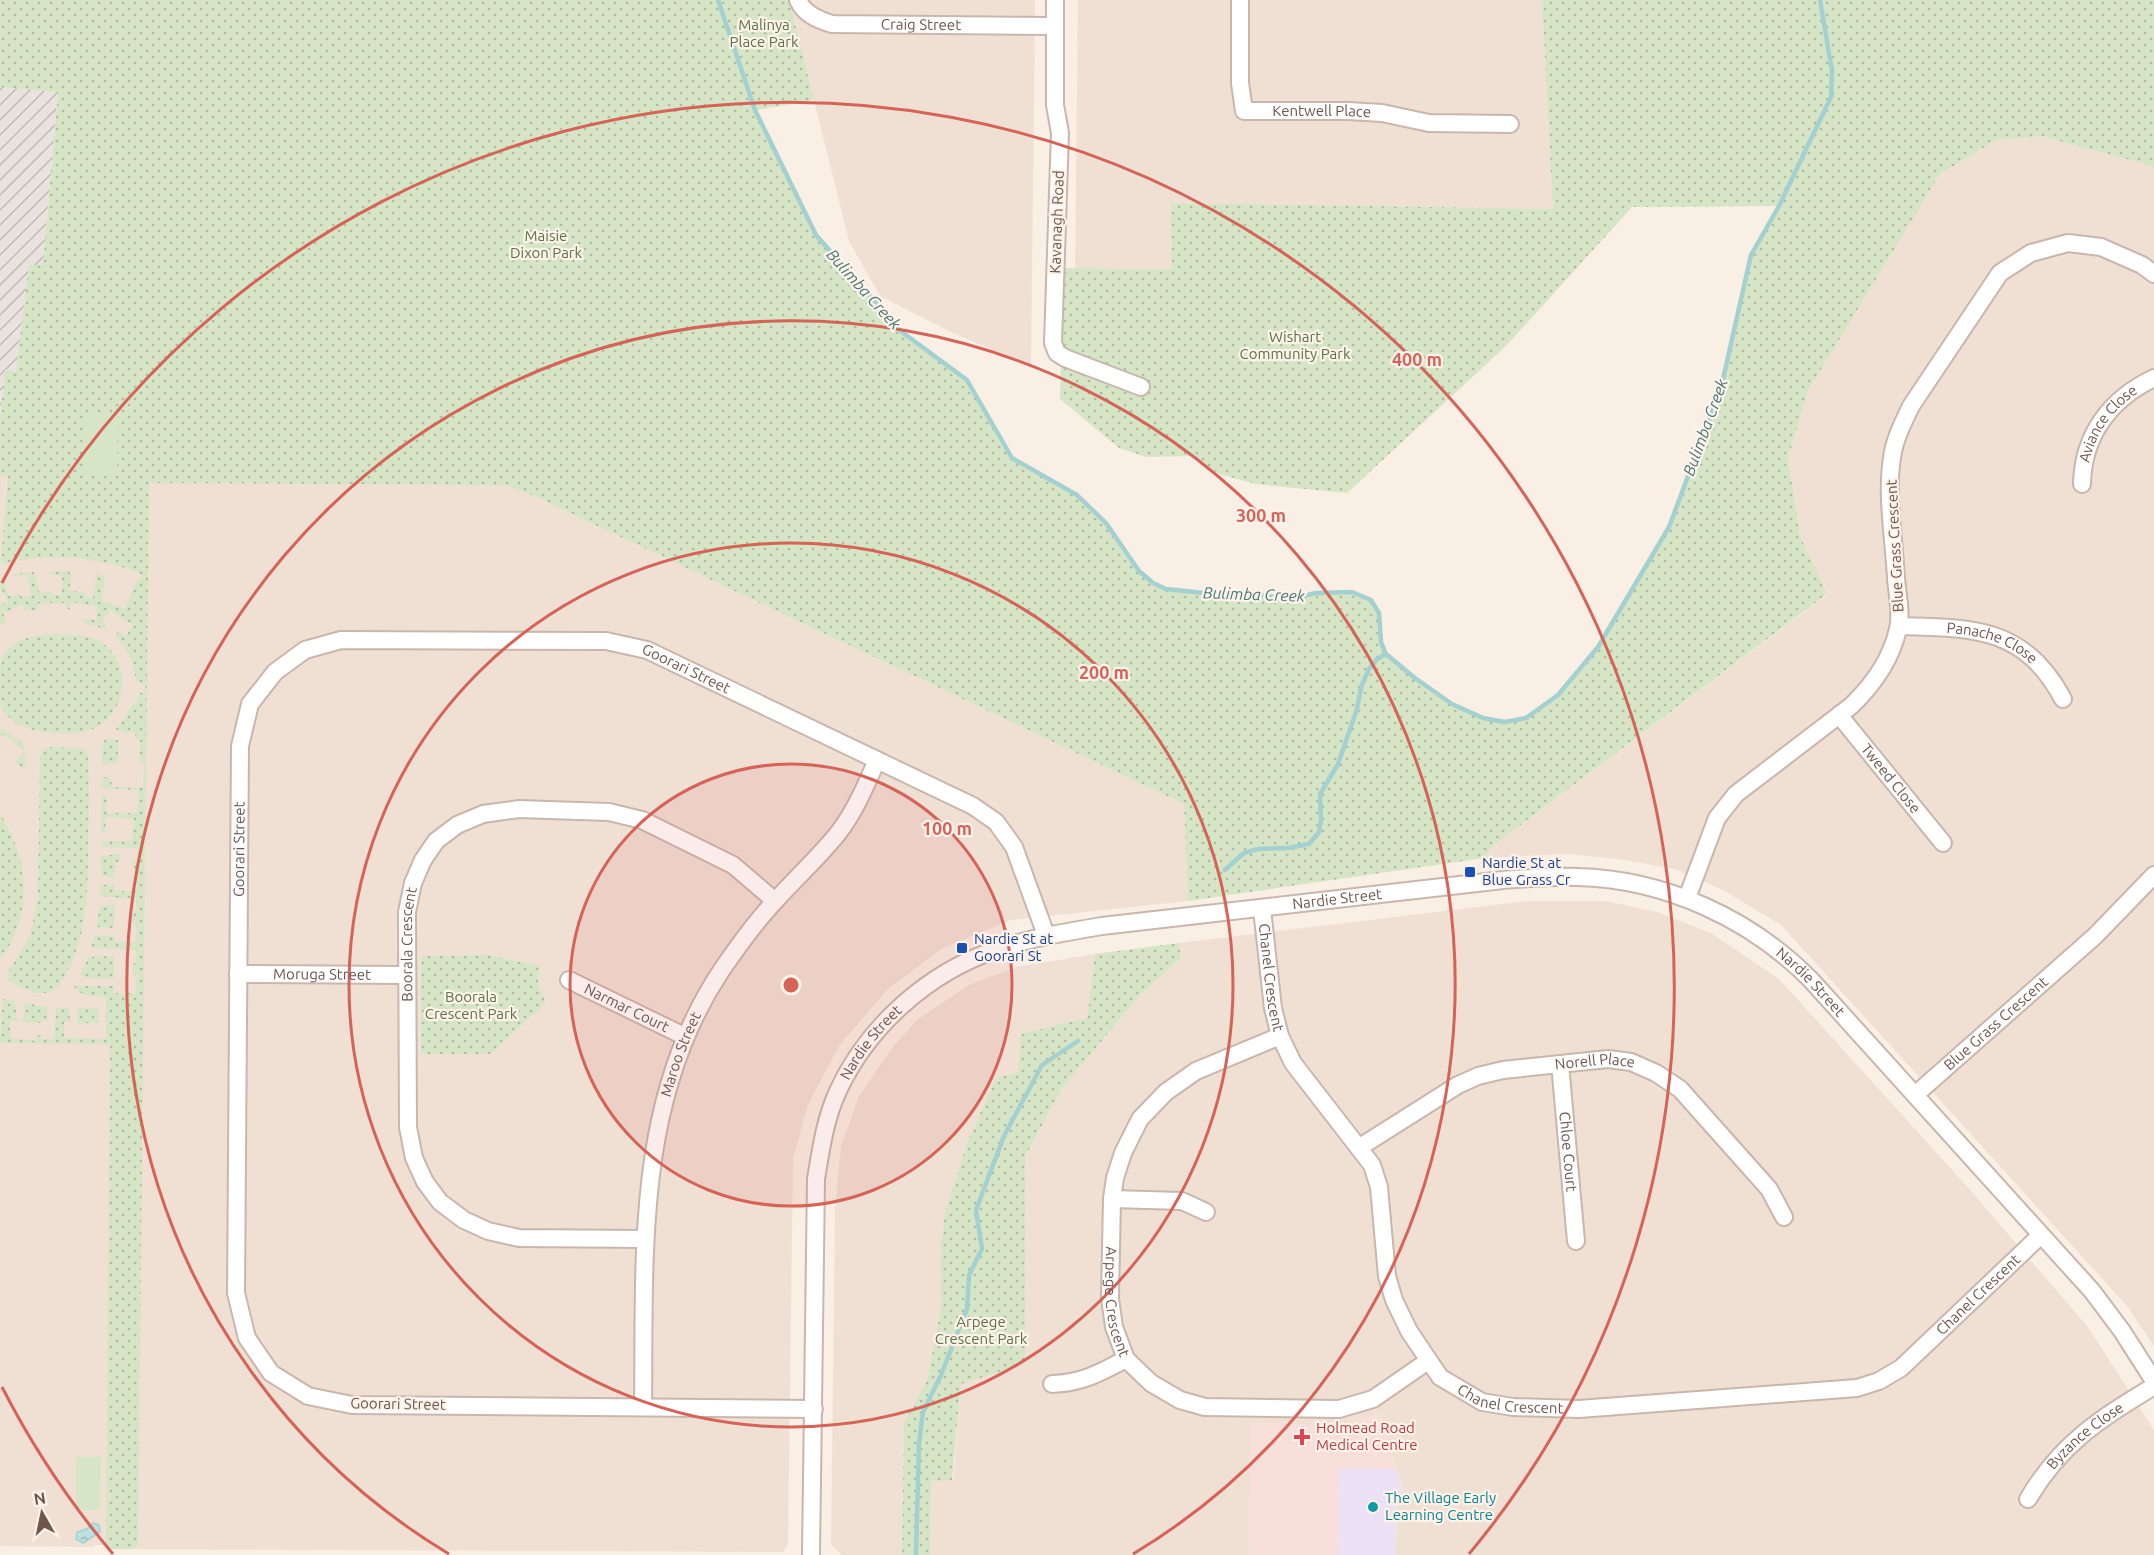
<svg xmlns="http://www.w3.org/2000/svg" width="2154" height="1555" font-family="Ubuntu,sans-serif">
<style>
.residential{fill:#f0e0d4;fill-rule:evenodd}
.commercial{fill:#f8dfd9}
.industrial{fill:url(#industrial-furrows)}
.education{fill:#ece1f5}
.grass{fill:url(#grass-dots)}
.garden{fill:#d6e5c5}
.water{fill:url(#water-ripples);stroke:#a3d0d1;stroke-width:1.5}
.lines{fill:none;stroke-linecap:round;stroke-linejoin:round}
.stream{stroke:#a3d0d1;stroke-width:4.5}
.street-casing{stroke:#c9b6ac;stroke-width:20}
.street{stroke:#fff;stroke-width:16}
.ring{fill:none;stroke:#d66357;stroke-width:3}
.transit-dot{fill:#1a4fb4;stroke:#fdf3ea;stroke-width:2}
.health-dot{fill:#e0444e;stroke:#fdf3ea;stroke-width:2}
.culture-dot{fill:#0f9aa8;stroke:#fdf3ea;stroke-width:2}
.labels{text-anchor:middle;stroke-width:4.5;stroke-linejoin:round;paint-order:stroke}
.park-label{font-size:15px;fill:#5a7347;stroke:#fdf3ea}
.street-label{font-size:15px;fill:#6f554d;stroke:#fdf3ea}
.transit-label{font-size:15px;fill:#164399;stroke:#fdf3ea;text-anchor:start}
.health-label{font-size:15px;fill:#be3a42;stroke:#fdf3ea;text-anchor:start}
.culture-label{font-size:15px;fill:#0d838f;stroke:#fdf3ea;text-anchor:start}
.water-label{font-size:16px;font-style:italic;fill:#477779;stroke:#fdf3ea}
.centre{fill:#d66357;stroke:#fdf3ea;stroke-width:3}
.ring-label{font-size:18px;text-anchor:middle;font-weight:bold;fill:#d66357;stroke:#fdf3ea;stroke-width:4.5;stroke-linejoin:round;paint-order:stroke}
</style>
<defs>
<pattern id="industrial-furrows" width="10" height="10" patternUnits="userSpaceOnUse" patternTransform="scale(1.5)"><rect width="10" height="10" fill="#e9e2de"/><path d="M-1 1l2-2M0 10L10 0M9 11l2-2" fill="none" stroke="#c1bab6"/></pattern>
<pattern id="grass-dots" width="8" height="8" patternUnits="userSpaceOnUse" patternTransform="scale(1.5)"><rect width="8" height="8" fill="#d6e5c5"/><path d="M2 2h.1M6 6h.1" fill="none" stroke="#b2bca2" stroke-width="1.8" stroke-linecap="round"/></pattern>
<pattern id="water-ripples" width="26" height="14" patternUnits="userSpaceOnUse" patternTransform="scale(1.5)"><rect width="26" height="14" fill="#bbe0e0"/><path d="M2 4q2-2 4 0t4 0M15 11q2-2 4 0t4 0" fill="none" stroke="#9cb8b8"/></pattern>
</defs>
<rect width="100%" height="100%" fill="#f9efe5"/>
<!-- residential -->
<g class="residential">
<path d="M789,0H1035L1031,367L947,330L880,296L849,241Z"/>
<path d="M1078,0H1542L1553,209L1172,203V269L1075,268Z"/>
<path d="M2041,136L2145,164L2154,168V1346L2127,1306L1781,925L1723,890L1675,869L1624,860L1568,854L1484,858L1493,846L1827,595L1800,536L1788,458L1808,391L1939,175L1997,140Z"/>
<path d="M0,418L505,485L532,495L1184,804L1188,901L1011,920L941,949L888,989L839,1046L808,1105L793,1158L788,1543L784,1552L106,1549L105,1545H95L94,1547L0,1546ZM490,955L540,966L538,984L543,997Z"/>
<path d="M1529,901H1606L1657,912L1711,933L1779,979L1963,1182L2088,1327L2154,1430V1555H1396L1397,1492L1403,1491L1380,1414L1342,1425L1251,1423L1249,1555H930L931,1480H953L961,1384L1025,1363V1158L1061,1090L1139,996L1181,958L1179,943Z"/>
<path d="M1095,954L1087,1018L1059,1026L1018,1073L996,1078L967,1143L945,1213L941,1242V1308L927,1381L904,1424L902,1555H842L831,1545L835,1209L841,1146L859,1096L892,1048L917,1020L969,985L1016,967Z"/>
</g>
<!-- commercial -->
<path class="commercial" d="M1380,1414L1396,1469H1339L1338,1555H1249L1251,1423L1342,1425Z"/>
<!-- industrial -->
<path class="industrial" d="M0,87L58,91L43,265H29L16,372L5,370L0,419Z"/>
<!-- education -->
<path class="education" d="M1339,1468L1396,1469L1403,1492H1397L1396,1555H1338Z"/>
<!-- grass -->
<g class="grass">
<path d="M0,0H789L814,100L756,110L816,235L902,332L967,380L1012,458L1077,495L1106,523L1139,571L1153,583L1166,589L1224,595L1240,592L1289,599L1316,593L1352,592L1371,600L1379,613L1381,642L1386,654L1415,678L1452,704L1483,718L1505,722L1526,718L1558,695L1598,647L1669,527L1721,388L1751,255L1778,206L1632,207L1507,345L1347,493L1256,484L1219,474L1192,456L1147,457L1119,448L1060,399L1064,268L1172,269L1171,203L1553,209L1542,0H2154V168L2145,164L2041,136L1997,140L1940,174L1808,391L1788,458L1800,536L1827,594L1493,846L1484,858L1188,901L1184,804L532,495L505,485L149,483L138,1545L132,1549H106L110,1044L0,1043V1038L3,999L15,1001L17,1021H10V1038L36,1041V1035H41V1039H54L56,1007L69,1008L70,1022H64V1038L106,1039V997C91,996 84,999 74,986H114V993H136V979H138L139,975L133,974L132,963H136V950L91,948L94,936L114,935L115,942H136V925L133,924L132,912H137L136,899L100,896L101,885L114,884L115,891H137V874L135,873L133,861H137V848L101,847L102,841H132L134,819L106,817L105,833L101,834L102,797L107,795V813H137L138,790L101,788L102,778L109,776V779H111L112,787L143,788L144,763L140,762V739H136L135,732H120L116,729C124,721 129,706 137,701L139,693H145V687L140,682L137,683L131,658L115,635L119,632L126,636L133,625L110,610L102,622L106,624L105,629L84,623L83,618L96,620L97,606L71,602L70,609H66V603H39L38,610H25L22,605L3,613L6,622L0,625V605L8,601L0,587V580L4,583L9,596L21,594V597L31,596L28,575L13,577L15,574L34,572L39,592H52L53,595H62V575L47,574L51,572L69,571L71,575L70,591L85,592L84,596L93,598L96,577L95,574L105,576L102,601L125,609L134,588L132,587L143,576C137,571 130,569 122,567C83,555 41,554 2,564L1,561L8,476L0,475V419L5,370L16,372L29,265H43L58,92L0,87Z"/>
<path d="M50,634C64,635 82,634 95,639C130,655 130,702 102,724C86,736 58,735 39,731C22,728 8,721 0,704C0,693 0,669 1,660C8,641 32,635 50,634Z"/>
<path d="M0,727L24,744L26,770L15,763L24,751L3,734L0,737Z"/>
<path d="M105,739L118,740V763L102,764V747Z"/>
<path d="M50,747L83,748L88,755C89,784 89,814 88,843C88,894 88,944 58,987C45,1000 20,990 8,979V972L30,936L38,898L40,756L43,750Z"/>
<path d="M0,814C29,856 34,917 0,959Z"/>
<path d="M120,854V860L115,864L114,878L101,876V856Z"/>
<path d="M115,905L114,928L96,927L100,906Z"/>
<path d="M1179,943L1181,958L1139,996L1061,1090L1025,1157V1364L961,1384L952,1480L931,1481L930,1555H902L904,1423L927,1381L941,1308V1242L945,1213L967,1143L996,1078L1018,1072L1021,1034L1087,1018L1095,954Z"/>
<path d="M490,955L540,966L538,984L546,1003L490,1054H421V956Z"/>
<path d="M114,956V979H91L80,975L88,957Z"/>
<path d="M25,1003L47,1007L48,1021H41V1023L23,1022Z"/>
<path d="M78,1008H98L99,1022L77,1024Z"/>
</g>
<!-- garden -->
<g class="garden">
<path d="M86,415H118L117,476H85Z"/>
<path d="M76,1457H101L100,1510H76Z"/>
</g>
<!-- water -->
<path class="water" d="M93,1523L99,1525L100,1532L83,1543L76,1539L77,1532L87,1529Z"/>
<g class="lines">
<!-- stream -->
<g class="stream">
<path d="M718,0L755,110L816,235L902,332L967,380L1012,458L1077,495L1106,523L1139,571L1153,583L1166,589L1224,595L1240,592L1289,599L1316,593L1352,592L1371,600L1379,613L1381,642L1386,654L1415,678L1452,704L1483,718L1505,722L1526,718L1558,695L1598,647L1669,527L1721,388L1751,255L1779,206L1831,97L1832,71L1820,0"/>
<path d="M1225,870L1244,853L1258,849L1288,848L1309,844L1319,832L1321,820L1320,794L1338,764L1357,709L1361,687L1369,669L1377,659L1386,654"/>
<path d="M916,1555L919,1443L923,1412L941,1375L967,1309L969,1275L982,1249L976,1210L1004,1136L1042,1065L1078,1041"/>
</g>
<!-- street casing -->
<g class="street-casing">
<g id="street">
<path id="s1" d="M798,0C804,14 818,20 832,24L1054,26"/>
<path d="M1055,0V105L1060,133L1053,343L1057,353L1065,358L1141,387"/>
<path id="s2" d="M1240,0V83L1244,111H1348L1382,113L1429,123L1510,124"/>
<path id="s3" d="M2082,484C2083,435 2110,399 2154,378"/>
<path id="s4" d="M1899,626C1972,628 2024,626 2063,699"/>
<path id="s5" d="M1839,715L1943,843"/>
<path d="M1687,898L1717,818L1736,794L1851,706C1874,684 1891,660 1898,629C1902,614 1897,593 1896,578C1894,540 1886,495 1892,458C1894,440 1903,423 1911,406L2000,273L2031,253L2068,243L2101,247L2142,265L2154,274"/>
<path id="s6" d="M1262,909L1273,1008L1280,1036L1293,1063L1372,1165L1379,1187L1387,1276L1394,1300L1409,1331L1440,1377L1482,1402L1513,1407L1579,1409L1857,1388L1879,1381L1901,1368L2041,1235"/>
<path id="s7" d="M238,974L407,975"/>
<path id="s8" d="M569,980L684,1036"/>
<path id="s9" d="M1280,1036L1196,1071L1166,1092L1140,1119L1123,1153L1115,1178L1112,1199L1110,1298L1114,1327L1126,1359L1151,1383L1180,1400L1205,1407L1339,1409L1373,1399L1428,1361"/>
<path id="s10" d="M1560,1064L1576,1241"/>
<path id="s11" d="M1915,1095L2095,936L2154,875"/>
<path id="s12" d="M1360,1147L1458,1085L1478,1076L1503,1070L1608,1059L1631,1062L1656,1073L1680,1089L1769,1189L1784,1217"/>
<path d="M1112,1199L1182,1201L1206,1212"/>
<path id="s13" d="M645,1239L519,1238L488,1231L464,1220L440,1202L425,1182L414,1158L408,1127L407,912L413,883L423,860L436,841L457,825L483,814L519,809L609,812L642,820L733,865L775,901"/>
<path d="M1052,1384C1082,1383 1100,1373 1126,1359"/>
<path id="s14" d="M643,1407C645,1257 634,1102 721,971C738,946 756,921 777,899C797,877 820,856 839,832C855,811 866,785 877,760"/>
<path id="s15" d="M814,1409L352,1405L308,1396L271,1373L247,1338L236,1293L240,746L250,704L275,672L305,650L341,640L606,641L647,650L973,806L996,822L1014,847L1046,935"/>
<path id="s16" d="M2028,1499C2061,1443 2100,1419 2154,1386"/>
<path id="s17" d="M811,1555L816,1179C821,1149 825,1119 838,1091C868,1026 928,973 995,950C1030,938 1066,932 1102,926L1503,880C1528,878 1552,876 1577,877C1664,879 1750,918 1811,980L2092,1291L2122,1331L2154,1381"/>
</g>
</g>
<!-- street -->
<use href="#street" class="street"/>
</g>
<!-- distance rings -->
<circle cx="791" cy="985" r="221" fill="#d66357" fill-opacity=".12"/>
<g class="ring">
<circle cx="791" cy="985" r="221"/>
<circle cx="791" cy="985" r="442"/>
<path d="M449 1554A664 664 0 1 1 1133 1554"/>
<path d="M113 1554A885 885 0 0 1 2 1387M2 583A885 885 0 1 1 1469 1554"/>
</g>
<!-- markers -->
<g class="transit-dot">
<rect x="1464" y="866" width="12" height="12" rx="3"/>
<rect x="956" y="942" width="12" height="12" rx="3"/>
</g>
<path class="health-dot" d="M1299 1428h6v6h6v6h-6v6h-6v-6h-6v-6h6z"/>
<circle class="culture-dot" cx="1373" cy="1507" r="6"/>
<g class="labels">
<!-- park labels -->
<g class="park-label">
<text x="764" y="30">Malinya<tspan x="764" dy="17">Place Park</tspan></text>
<text x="546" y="241">Maisie<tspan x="546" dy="17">Dixon Park</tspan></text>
<text x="1295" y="342">Wishart<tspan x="1295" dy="17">Community Park</tspan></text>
<text x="471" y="1002">Boorala<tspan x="471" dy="17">Crescent Park</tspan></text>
<text x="981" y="1327">Arpege<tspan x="981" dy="17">Crescent Park</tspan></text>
</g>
<!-- street labels -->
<g class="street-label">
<text dy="5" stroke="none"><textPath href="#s1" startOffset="132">Craig Street</textPath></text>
<text dy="5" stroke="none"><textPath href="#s2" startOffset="189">Kentwell Place</textPath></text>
<text transform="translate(1057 222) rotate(-88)" y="5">Kavanagh Road</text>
<text dy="5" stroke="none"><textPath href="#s3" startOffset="68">Aviance Close</textPath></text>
<text transform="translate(1895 546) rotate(-93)" y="5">Blue Grass Crescent</text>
<text dy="5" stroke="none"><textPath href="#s4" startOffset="96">Panache Close</textPath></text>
<text dy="5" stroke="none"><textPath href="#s15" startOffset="1695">Goorari Street</textPath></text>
<text dy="5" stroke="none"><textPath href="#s5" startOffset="82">Tweed Close</textPath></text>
<text dy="5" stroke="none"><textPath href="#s15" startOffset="1083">Goorari Street</textPath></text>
<text dy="5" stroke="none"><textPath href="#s17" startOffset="1030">Nardie Street</textPath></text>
<text dy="5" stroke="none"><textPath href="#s13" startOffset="480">Boorala Crescent</textPath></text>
<text dy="5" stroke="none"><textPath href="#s7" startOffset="84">Moruga Street</textPath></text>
<text dy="5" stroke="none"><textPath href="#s6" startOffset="69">Chanel Crescent</textPath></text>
<text dy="5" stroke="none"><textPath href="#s17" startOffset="1534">Nardie Street</textPath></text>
<text dy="5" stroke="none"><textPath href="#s8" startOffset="64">Narmar Court</textPath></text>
<text dy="5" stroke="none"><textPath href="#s11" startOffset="108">Blue Grass Crescent</textPath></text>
<text dy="5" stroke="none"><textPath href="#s17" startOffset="526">Nardie Street</textPath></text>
<text dy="5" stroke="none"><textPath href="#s14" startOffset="357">Maroo Street</textPath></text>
<text dy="5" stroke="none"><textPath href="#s12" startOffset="256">Norell Place</textPath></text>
<text dy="5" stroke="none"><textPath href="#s10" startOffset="88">Chloe Court</textPath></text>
<text dy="5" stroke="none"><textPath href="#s6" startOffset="1095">Chanel Crescent</textPath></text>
<text dy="5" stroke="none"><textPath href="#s9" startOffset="354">Arpege Crescent</textPath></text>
<text dy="5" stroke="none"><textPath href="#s6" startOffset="591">Chanel Crescent</textPath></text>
<text transform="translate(398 1404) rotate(1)" y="5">Goorari Street</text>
<text dy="5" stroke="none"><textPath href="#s16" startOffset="86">Byzance Close</textPath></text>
</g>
<!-- transit labels -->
<g class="transit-label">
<text x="1482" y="868">Nardie St at<tspan x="1482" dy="17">Blue Grass Cr</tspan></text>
<text x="974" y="944">Nardie St at<tspan x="974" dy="17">Goorari St</tspan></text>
</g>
<!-- health labels -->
<g class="health-label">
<text x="1316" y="1433">Holmead Road<tspan x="1316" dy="17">Medical Centre</tspan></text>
</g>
<!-- culture labels -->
<g class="culture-label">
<text x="1385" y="1503">The Village Early<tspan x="1385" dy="17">Learning Centre</tspan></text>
</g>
<!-- water labels -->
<g class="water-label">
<text transform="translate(864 289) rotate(48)" y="6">Bulimba Creek</text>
<text transform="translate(1705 427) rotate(-70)" y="6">Bulimba Creek</text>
<text transform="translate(1254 594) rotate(2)" y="6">Bulimba Creek</text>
</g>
</g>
<circle cx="791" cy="985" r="9" class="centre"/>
<g class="ring-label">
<text x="1417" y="366">400 m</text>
<text x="1261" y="522">300 m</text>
<text x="1104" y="679">200 m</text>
<text x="947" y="835">100 m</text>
</g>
<!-- north arrow -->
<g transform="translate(42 1513) rotate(351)" stroke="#fdf3ea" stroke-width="4.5" paint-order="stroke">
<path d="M0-4.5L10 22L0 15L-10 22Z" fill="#6f554d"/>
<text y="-9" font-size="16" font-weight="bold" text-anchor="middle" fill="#6f554d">N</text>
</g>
</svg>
